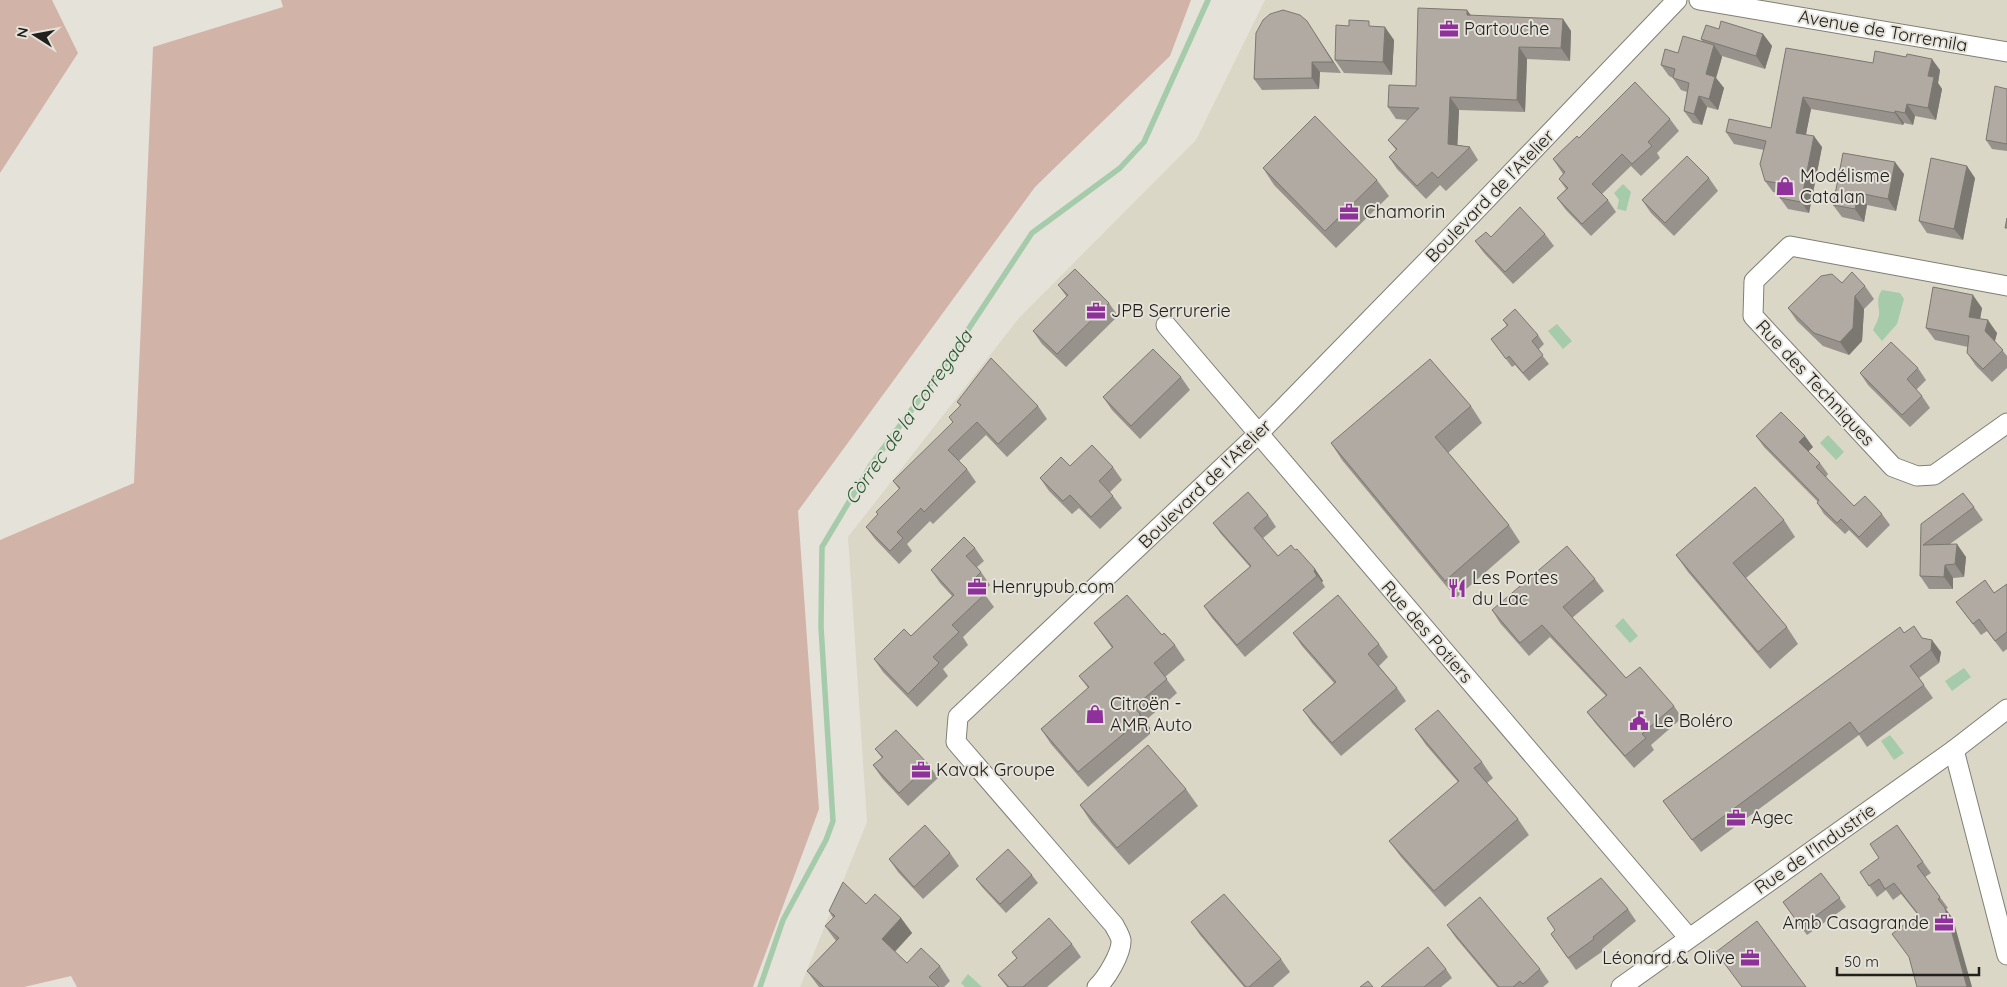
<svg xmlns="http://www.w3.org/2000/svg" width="2007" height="987" font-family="Quicksand,sans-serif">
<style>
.built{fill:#dbd7c6}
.green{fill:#d2b3a7}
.water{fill:#a5cbab}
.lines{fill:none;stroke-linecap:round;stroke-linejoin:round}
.stream{stroke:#a5cbab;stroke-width:5.5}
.street-casing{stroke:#807e75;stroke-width:21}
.street{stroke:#fff;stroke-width:19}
.wall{fill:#97928b}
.shaded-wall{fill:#7b7771}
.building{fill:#b0aaa2;stroke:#7b7771}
.labels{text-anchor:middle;stroke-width:4;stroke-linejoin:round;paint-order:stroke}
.poi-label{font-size:18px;fill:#21201c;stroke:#e5e2d9;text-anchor:start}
.street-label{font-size:18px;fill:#21201c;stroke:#e5e2d9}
.water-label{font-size:19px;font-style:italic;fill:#235a31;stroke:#e5e2d9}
</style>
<rect width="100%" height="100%" fill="#e5e2d9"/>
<!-- built -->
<path class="built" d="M1265,0H2007V987H800L867,822L848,537L1019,318L1196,140Z"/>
<!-- green -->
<g class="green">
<path d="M0,0H52L78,53L0,173Z"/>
<path d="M281,0H1191L1170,56L1035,187L798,511L819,809L753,987H77L71,976L24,987H0V540L134,483L153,47L283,7Z"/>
</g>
<!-- water -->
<g class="water">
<path d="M1623,184L1631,192L1626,211L1617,209L1619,200L1614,193Z"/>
<path d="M1882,290L1900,293L1904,299L1897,324L1882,341L1873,330C1876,324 1880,317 1879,310C1878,303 1877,297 1882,290Z"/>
<path d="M1557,324L1572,341L1563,349L1548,331Z"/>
<path d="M1828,435L1844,452L1836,460L1820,443Z"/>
<path d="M1623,618L1638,636L1630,643L1615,626Z"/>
<path d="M1964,668L1971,677L1952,691L1945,681Z"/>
<path d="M1890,735L1904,753L1894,760L1881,741Z"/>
<path d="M968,974L982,987H965L961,983Z"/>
</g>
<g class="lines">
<!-- stream -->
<path class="stream" d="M760,987L783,920L826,840L833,821L821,627L822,547L871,465L946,363L1032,233L1120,168L1144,142L1208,0"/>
<!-- street casing -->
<g class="street-casing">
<g id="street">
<path d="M1699,0L2007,52"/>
<path d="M2007,286L1790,246L1754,281L1753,316L1893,467L1917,476L1934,475L2007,423"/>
<path d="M1166,325L1689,938"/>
<path d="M1954,750L2007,955"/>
<path d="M1097,987C1106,979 1122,953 1121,940C1120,935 1116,929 1114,925L956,742L958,717L1258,434L1432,256L1677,0"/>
<path d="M1621,987L1954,750L2007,709"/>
</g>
</g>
<!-- street -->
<use href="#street" class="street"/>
</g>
<!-- wall -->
<g class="wall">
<path d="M1471,16L1563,19L1571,31L1570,61L1527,59L1525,112L1459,110L1457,145L1470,147L1478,160L1446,191L1440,185L1426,199L1397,169L1389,157L1396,150L1388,140L1408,120L1396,119L1388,107L1416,86Z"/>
<path d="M1373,27L1394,40L1392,75L1344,73L1335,60Z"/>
<path d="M1719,29L1763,34L1772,46L1765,69L1722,56V57L1716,78L1724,88L1718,110L1707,107L1702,125L1693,123L1684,111L1687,92L1681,90L1673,78L1669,76L1661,65L1678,53L1702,41L1701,39Z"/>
<path d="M1314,32L1341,73L1320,72L1319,89L1262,90L1254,79Z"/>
<path d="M1786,48L1873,63L1940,70L1938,83L1942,89L1936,120L1915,116L1913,125L1904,123L1903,125L1811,109L1806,134L1822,147L1809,213L1788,209L1780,198L1781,194L1773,192L1765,181L1764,150L1734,144L1726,132L1771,128Z"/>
<path d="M2007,89V151L1992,149L1986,140Z"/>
<path d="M1670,119L1679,131L1657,153L1660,158L1641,176L1631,166L1602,194L1608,200L1616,212L1591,236L1566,210L1557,198L1566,189L1559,179L1563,174L1553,159L1579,138Z"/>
<path d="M1843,153L1904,174L1896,211L1867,205L1864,222L1842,217L1833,205Z"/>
<path d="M1263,168L1377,180L1389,196L1336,248L1274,185Z"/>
<path d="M1709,178L1718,191L1674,236L1651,213L1642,200Z"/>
<path d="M1975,178L1963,240L1927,233L1919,221Z"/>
<path d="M1545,234L1554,246L1513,284L1484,253L1475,241Z"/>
<path d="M1842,283L1865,286L1874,299L1864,309L1862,341L1849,355L1823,346L1797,321L1788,308Z"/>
<path d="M1058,285L1109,303L1118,316L1066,367L1042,344L1033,331L1067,297Z"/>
<path d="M1982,308L1980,319L1997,333L1995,341L2007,356V368L1992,382L1976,366L1967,353L1968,347L1935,340L1926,328Z"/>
<path d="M1503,320L1538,335L1544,344L1538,350L1549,364L1529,381L1515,365L1512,367L1491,339L1507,326Z"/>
<path d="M1918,368L1926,380L1916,390L1922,396L1930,408L1910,427L1868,385L1860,373Z"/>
<path d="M1181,377L1190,390L1140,439L1112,410L1103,397Z"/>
<path d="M957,402L1038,406L1047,419L1007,457L986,435L959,461L967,469L976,482L933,524L930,521L907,544L912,551L899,564L875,539L866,527L878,515L876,512L899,489L893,481L953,423L949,417L960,406Z"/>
<path d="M1471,406L1482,423L1448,453L1509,525L1520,542L1456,598L1342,460L1331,443Z"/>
<path d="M1756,436L1813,447L1808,451L1820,463L1828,474L1826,477L1854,506L1882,514L1890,525L1867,548L1849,530L1845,534L1824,514L1817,503L1818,502L1764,447Z"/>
<path d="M1070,466L1113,467L1122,480L1110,492L1122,508L1100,529L1079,508L1072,514L1049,491L1040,478Z"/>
<path d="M1974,507L1983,520L1950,544L1966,557L1964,577L1953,578V589H1929L1920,576L1921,524Z"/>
<path d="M1268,515L1276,527L1263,538L1278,556L1295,550L1315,569L1323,581L1322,582L1325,587L1245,657L1212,618L1204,606L1250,567L1221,534L1213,523Z"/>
<path d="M1784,520L1795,537L1746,578L1787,627L1798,644L1770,669L1688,572L1676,555Z"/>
<path d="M975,548L984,561L977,567L981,572L990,585L983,592L994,607L963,637L968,645L943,669L948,676L917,707L883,672L874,659L911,636L952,596L940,583L931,570Z"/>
<path d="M1595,579L1604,591L1572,618L1626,678L1674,706L1682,718L1651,745L1654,750L1634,768L1596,724L1587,712L1606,696L1550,637L1529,656L1500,623L1492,610Z"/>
<path d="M2007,584V649L2003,652L1987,631L1981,635L1956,602L1994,593Z"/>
<path d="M1094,623L1162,635L1175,645L1185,660L1165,677L1177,693L1145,721L1150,728V734L1088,787L1051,744L1041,729L1088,688L1079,676L1112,648Z"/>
<path d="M1293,633L1379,644L1388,657L1379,666L1397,688L1406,701L1341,756L1312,723L1303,710L1334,683L1302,646Z"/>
<path d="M1904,633L1922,638L1941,652L1939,663L1919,678L1933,698L1867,747L1859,735L1701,852L1663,801Z"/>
<path d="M1415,729L1482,762L1493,778L1487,783L1518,819L1529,835L1445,907L1401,857L1389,841L1458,782L1426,745Z"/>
<path d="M875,749L929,765L938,778L908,806L882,778L873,765L882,758Z"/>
<path d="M1186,789L1198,806L1129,865L1091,822L1080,805Z"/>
<path d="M1897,825L1931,873L1925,877L1948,908L1946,909L1953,919L1917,914L1901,894L1893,900L1886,890L1877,897L1860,872L1879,858Z"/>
<path d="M950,853L959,866L923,899L898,872L889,859Z"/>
<path d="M1821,873L1846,907L1807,935L1783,902Z"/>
<path d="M1032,875L1038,883L1006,913L982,887L976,879Z"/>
<path d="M866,904L901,918L912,933L895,952L907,963L940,966L950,981L944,987H819L807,971L836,941L825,926L833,918L829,911Z"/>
<path d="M1628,909L1636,921L1602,949L1603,951L1576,970L1551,934Z"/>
<path d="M1191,922L1281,959L1290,972L1273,987H1244L1200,935Z"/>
<path d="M1447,925L1540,969L1549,982L1543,987H1497L1456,938Z"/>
<path d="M1072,944L1081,957L1047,987H1007L998,975L1017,959L1012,952Z"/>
<path d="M1446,969L1452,978L1441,987H1381Z"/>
</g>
<!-- shaded-wall -->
<g class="shaded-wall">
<path d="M1467,10L1476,22L1467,15Z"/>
<path d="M1563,19L1571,31L1570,61L1561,48Z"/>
<path d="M1307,21L1314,32L1341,73L1333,62Z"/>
<path d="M1385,27L1394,40L1392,75L1383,62Z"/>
<path d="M1763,34L1772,46L1765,69L1756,56Z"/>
<path d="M1714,45L1722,57L1716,78L1724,88L1718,110L1709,99L1706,74Z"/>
<path d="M1519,47L1527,59L1525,112L1517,100Z"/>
<path d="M1932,59L1940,70L1938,83L1942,89L1936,120L1928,108V76Z"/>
<path d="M1312,62L1320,72L1319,89L1312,78Z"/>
<path d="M1699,96L1707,107L1702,125L1694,114Z"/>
<path d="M1450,97L1459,110L1457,156L1448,144Z"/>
<path d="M1803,97L1811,109L1804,144L1796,133Z"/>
<path d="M1907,104L1915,116L1913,125L1905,113Z"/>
<path d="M1895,111L1904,123L1903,125L1895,113Z"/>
<path d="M1814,136L1822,147L1809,213L1801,202Z"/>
<path d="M1895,162L1904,174L1896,211L1888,199Z"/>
<path d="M1967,166L1975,178L1963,240L1954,229Z"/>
<path d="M1859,193L1867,205L1864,222L1855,209Z"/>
<path d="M1973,295L1982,308L1978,330L1969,317Z"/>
<path d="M1855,296L1864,309L1862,341L1849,355L1840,342Z"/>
<path d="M1988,320L1997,333L1994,344L1985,331Z"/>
<path d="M1805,436L1813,447L1807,453L1799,442Z"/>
<path d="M1957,544L1966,557L1964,577L1955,564Z"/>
<path d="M1945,565L1953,578V589L1944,577Z"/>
<path d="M1315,569L1323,581L1322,582L1314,571Z"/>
<path d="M1932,640L1941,652L1939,663L1931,650Z"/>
<path d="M1140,714L1150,728V734L1140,720Z"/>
<path d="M1945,908L1953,919L1972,987H1967Z"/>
<path d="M901,918L912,933L892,954L882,939Z"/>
</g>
<!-- building -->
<g class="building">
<path d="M1418,8L1467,10V15L1563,19L1561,48L1519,47L1517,100L1450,97L1448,144L1470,147L1438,178L1432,172L1417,186L1389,157L1397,149L1388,140L1419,108L1388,107L1389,85L1416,86Z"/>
<path d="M1283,10L1300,15L1307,21L1333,62H1312V78L1254,79L1256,33L1263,20L1270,14Z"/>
<path d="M1349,20L1369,21V26L1385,27L1383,62L1335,60L1336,25L1349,26Z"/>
<path d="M1721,21L1763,34L1756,56L1701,39L1706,25L1719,29Z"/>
<path d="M1683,36L1714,45L1706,74L1715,77L1709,99L1699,96L1694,114L1684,111L1689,83L1673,78L1675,69L1661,65L1665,49L1678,53Z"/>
<path d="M1786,48L1873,63L1875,51L1906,57L1907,54L1932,59L1928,76L1934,77L1928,108L1907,104L1905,113L1895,111V113L1803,97L1796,133L1814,136L1801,202L1780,198L1783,184L1765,181L1760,164L1766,141L1726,132L1729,119L1771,128Z"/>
<path d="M1635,82L1670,119L1648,142L1652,146L1632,164L1622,154L1592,184L1608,200L1582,224L1557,198L1568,188L1559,179L1565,172L1553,159L1577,136L1579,138Z"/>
<path d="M1995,86L2007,89V144L1986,140Z"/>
<path d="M1315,116L1377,180L1325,231L1263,168Z"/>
<path d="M1843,153L1895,162L1888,199L1859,193L1855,209L1833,205Z"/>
<path d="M1687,156L1709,178L1665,223L1642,200Z"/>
<path d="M1931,158L1967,166L1954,229L1919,221Z"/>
<path d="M1520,207L1545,234L1505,272L1475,241L1486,232L1491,237Z"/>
<path d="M2007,218V228H2005Z"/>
<path d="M1075,269L1109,303L1057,354L1033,331L1068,295L1058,285Z"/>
<path d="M1852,272L1865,286L1855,296L1853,328L1840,342L1814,333L1788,308L1821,276L1832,274L1842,283Z"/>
<path d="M1933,287L1973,295L1969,317L1988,320L1985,331L2003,350L1983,369L1967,353L1969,336L1926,328Z"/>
<path d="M1515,309L1538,335L1532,341L1543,355L1523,373L1509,356L1506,359L1491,339L1508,325L1503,320Z"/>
<path d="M1891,342L1918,368L1907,379L1922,396L1902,415L1860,373Z"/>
<path d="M1153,349L1181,377L1131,426L1103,397Z"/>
<path d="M991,358L1038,406L998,444L977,422L948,450L967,469L924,512L921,508L897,532L903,538L890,551L866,527L878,514L876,512L900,488L893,481L953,422L949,417L961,405L957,402Z"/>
<path d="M1430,359L1471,406L1435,437L1509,525L1445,581L1331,443Z"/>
<path d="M1781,412L1805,436L1799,442L1820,463L1816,467L1854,506L1865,496L1882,514L1859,537L1841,519L1837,523L1817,503L1819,500L1756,436Z"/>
<path d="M1092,445L1113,467L1099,481L1113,496L1091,517L1070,495L1063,501L1040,478L1061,457L1070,466Z"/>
<path d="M1755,487L1784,520L1733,563L1787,627L1758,652L1676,555Z"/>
<path d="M1248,492L1268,515L1254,528L1278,556L1291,545L1295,550L1297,549L1315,569L1314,571L1317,576L1237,645L1204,606L1251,566L1213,523Z"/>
<path d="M1963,493L1974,507L1923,545L1957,544L1955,564L1945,565L1944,577L1920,576L1921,524Z"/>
<path d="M964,537L975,548L966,556L981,572L972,581L985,594L952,625L959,632L933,657L939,663L908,694L874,659L904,629L911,636L954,595L931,570Z"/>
<path d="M1567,546L1595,579L1563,607L1626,678L1640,667L1674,706L1642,734L1646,738L1625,756L1587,712L1607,695L1542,625L1520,643L1492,610Z"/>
<path d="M1985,580L1994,593L2007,584V632L1995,641L1979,619L1973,624L1956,602Z"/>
<path d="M1127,595L1162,635L1164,633L1175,645L1154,663L1167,679L1134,707L1140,714V720L1078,772L1041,729L1089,687L1079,676L1113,647L1094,623Z"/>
<path d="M1338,595L1379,644L1368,654L1397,688L1332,743L1303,710L1336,682L1293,633Z"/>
<path d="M1914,626L1922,638L1932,640L1931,650L1910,666L1924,685L1859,734L1850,722L1692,840L1663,801L1900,627L1904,633Z"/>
<path d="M1438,710L1482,762L1474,768L1518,819L1434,891L1389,841L1459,781L1415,729Z"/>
<path d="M896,730L929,765L899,793L873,765L883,757L875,749Z"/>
<path d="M1148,745L1186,789L1117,848L1080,805Z"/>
<path d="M925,825L950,853L914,887L889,859Z"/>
<path d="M1897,825L1923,862L1917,866L1940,897L1938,899L1945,908L1967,987H1917L1909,957L1892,934L1918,914L1894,883L1885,889L1879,879L1869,886L1860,872L1879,858L1870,844Z"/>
<path d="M1008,849L1032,875L1000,904L976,879Z"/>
<path d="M1821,873L1840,898L1801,927L1783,902Z"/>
<path d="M1601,878L1628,909L1593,937L1594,939L1568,958L1551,934L1555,930L1547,918Z"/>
<path d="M843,882L866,904L875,894L901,918L882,939L907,963L921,948L940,966L929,977L939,987H824L807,971L839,938L825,926L835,916L829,911Z"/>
<path d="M1224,894L1281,959L1249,987H1246L1191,922Z"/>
<path d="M1480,897L1540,969L1523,984L1520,981L1513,987H1499L1447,925Z"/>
<path d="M1049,918L1072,944L1023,987H1009L998,975L1017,958L1012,952Z"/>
<path d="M1757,921L1806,987H1742L1716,952Z"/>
<path d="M1428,947L1446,969L1424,987H1381Z"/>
<path d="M1368,981L1373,987H1360Z"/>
</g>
<!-- icons -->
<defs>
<g id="office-bare" transform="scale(1.5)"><path d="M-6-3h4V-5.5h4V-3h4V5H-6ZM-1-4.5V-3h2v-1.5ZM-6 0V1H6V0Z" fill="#8e319b" stroke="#e5e2d9" stroke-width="2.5" paint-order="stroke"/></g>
<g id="shop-bare" transform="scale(1.5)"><path d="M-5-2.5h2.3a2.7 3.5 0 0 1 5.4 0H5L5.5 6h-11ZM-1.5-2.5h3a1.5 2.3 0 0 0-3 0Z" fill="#8e319b" stroke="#e5e2d9" stroke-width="2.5" paint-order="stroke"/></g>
<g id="restaurant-bare" transform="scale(1.5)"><path d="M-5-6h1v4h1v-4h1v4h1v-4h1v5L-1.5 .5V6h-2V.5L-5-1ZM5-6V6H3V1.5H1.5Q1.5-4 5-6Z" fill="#8e319b" stroke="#e5e2d9" stroke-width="2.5" paint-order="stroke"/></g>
<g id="civic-bare" transform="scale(1.5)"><path d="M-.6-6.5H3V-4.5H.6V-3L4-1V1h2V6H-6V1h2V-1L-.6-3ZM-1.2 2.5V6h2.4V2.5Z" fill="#8e319b" stroke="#e5e2d9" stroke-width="2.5" paint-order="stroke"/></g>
</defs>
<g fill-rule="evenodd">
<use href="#office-bare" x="1449" y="29"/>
<use href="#shop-bare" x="1785" y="186"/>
<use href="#office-bare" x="1349" y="212"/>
<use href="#office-bare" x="1096" y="311"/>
<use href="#office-bare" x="977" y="587"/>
<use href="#restaurant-bare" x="1457" y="588"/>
<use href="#shop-bare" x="1095" y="714"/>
<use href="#civic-bare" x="1639" y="721"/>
<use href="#office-bare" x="921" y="770"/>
<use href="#office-bare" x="1736" y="818"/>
<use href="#office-bare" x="1944" y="923"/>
<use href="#office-bare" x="1750" y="958"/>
</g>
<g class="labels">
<!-- poi labels -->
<g class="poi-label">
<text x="1464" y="35">Partouche</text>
<text x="1800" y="182">Modélisme<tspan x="1800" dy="21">Catalan</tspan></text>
<text x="1364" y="218">Chamorin</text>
<text x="1111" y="317">JPB Serrurerie</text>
<text x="1472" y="584">Les Portes<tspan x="1472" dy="21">du Lac</tspan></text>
<text x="992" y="593">Henrypub.com</text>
<text x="1110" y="710">Citroën -<tspan x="1110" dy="21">AMR Auto</tspan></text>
<text x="1654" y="727">Le Boléro</text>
<text x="936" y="776">Kavak Groupe</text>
<text x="1751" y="824">Agec</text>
<text x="1929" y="929" text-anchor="end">Amb Casagrande</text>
<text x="1735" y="964" text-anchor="end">Léonard &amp; Olive</text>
</g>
<!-- street labels -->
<g class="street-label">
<text transform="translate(1883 31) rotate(10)" y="6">Avenue de Torremila</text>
<text transform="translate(1490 196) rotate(-46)" y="6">Boulevard de l'Atelier</text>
<text transform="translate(1815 383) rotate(47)" y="6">Rue des Techniques</text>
<text transform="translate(1205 484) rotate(-44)" y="6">Boulevard de l'Atelier</text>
<text transform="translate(1427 632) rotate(49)" y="6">Rue des Potiers</text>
<text transform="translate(1815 849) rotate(-35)" y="6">Rue de l'Industrie</text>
</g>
<!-- water labels -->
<g class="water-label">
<text transform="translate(908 417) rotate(-55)" y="7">Còrrec de la Corregada</text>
</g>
</g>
<!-- north arrow -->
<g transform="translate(35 35) rotate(281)" stroke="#e5e2d9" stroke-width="4" paint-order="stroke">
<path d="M0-4L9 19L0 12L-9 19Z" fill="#21201c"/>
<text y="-8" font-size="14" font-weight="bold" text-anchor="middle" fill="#21201c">N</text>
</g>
<!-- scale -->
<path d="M1837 967v8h142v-8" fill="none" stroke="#21201c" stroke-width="2.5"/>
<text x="1844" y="967" font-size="15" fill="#21201c" stroke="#e5e2d9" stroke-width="4" paint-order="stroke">50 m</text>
</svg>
